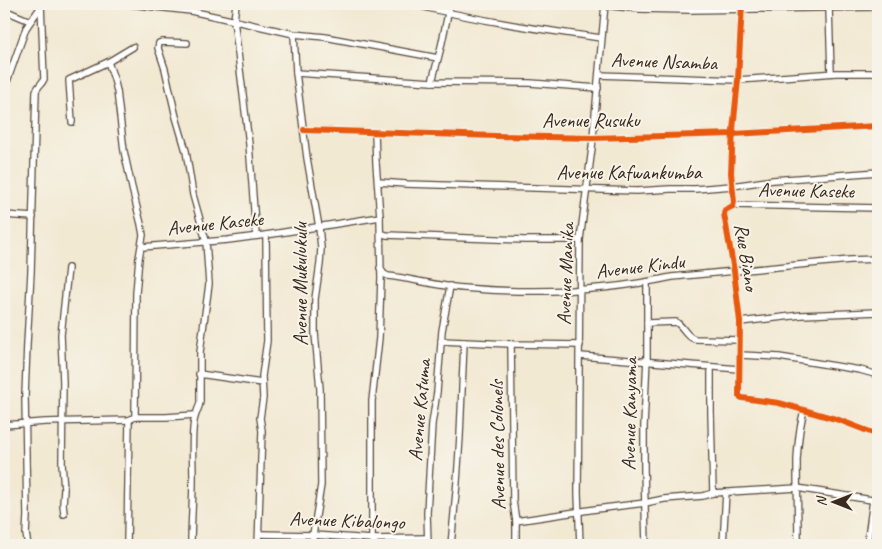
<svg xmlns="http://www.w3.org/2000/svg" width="882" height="549" font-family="Caveat,sans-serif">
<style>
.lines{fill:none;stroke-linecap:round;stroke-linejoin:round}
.street-casing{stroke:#564739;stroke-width:8}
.street{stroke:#fff;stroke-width:5.5}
.cycleway-casing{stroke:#f7f3e8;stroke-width:9}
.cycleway{stroke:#e8590c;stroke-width:6}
.labels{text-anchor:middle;stroke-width:4;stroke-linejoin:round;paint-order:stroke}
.street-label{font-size:20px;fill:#3b2a1e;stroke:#f7f3e8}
</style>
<rect width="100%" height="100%" fill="#f7f3e8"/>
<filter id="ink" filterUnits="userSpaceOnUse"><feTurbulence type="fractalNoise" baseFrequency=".02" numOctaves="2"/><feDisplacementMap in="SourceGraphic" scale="10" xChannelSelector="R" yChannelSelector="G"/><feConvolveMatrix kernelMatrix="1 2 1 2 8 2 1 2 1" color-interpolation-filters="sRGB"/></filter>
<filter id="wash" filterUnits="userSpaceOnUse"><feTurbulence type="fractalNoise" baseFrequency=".0096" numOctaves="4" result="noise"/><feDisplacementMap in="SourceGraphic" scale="20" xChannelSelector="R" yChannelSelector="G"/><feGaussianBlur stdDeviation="1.12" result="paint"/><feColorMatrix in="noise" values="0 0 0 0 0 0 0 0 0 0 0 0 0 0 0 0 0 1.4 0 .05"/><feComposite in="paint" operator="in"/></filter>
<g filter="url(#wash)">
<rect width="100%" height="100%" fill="#f2e9d3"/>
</g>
<g filter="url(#ink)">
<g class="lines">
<!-- street casing -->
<g class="street-casing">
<g id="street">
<path d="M129,4L191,11L294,34L325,37L438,58"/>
<path d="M236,4L234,20L249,144L256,236"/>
<path d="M412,4C474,20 537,29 601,38"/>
<path d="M602,4L612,6L639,9L691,10L878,7"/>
<path d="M742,4L738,80L733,130L731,173L734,202L733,206L725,210L724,214L734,271L740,322L739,396L742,398L779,403L839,420L878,435"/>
<path d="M829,8L831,73"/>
<path d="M4,10L30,21"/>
<path d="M294,34L296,73L307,158L319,227L321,248L320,264L315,299V333L320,389L321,485L313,535V545"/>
<path d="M187,43L162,42L159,43L158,48L165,69L176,117L186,151L193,195L206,241L209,284L200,352V402C199,409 195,414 194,421C191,439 193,460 193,479C193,501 191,523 191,545"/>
<path d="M108,62L114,79L117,91L124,151L132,188L141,224L143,235L139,258L136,293L135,417"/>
<path d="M296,73L432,82L530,83L598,88"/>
<path d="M599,75L738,80L836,73H878"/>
<path d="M432,82L441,47L450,4"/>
<path d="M4,90L26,28L40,8"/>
<path d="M72,122L69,80L108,62L133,47"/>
<path d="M304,130L496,136L593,138L733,134L878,126"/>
<path d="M375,132L376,163L380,217L381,278L379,338L372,401V539L376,545"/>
<path d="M378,182L406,184L637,191L670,189H695L732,186L773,180L878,172"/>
<path d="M733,205L878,208"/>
<path d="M4,215L33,217"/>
<path d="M381,233L386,235L525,240H580"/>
<path d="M142,247L228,240L266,235L380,217"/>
<path d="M380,268L384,274L388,276C413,279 438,286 463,288C533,294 603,292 672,277L850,260L878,259"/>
<path d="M740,322L801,315L878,312"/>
<path d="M647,323L676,322C684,327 686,337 695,339L740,340"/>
<path d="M441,341L511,344L580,345"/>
<path d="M511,344L513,501L516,521V545"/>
<path d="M740,355L779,357L860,370L878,375"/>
<path d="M580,356L739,369"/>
<path d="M711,367V413L713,493"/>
<path d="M199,374L262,383"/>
<path d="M4,425L45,422L129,420L135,417H166L195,415"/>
<path d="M64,514L63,504L64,489L62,464L63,382L61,335L68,268"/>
<path d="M516,521L596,509L645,503L664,499L703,496L713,493L797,488L878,501"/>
<path d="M259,534L313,535L372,539L427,538"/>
<path d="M28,545L26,534L27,516L25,396L27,344L31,272L36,91C38,86 42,84 44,79L41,4"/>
<path d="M127,545L129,420"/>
<path d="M258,545L262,431L260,418L263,398L262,376L267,341L266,235"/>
<path d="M428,545L427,513L432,424L437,392L442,331L450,286"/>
<path d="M451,545L457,482L460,436L464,342"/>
<path d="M580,545L578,493L580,240L592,148L605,4"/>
<path d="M646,545L644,469V426L647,357V283"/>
<path d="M723,545L726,492"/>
<path d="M798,545C798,517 797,489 797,460C798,444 799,427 804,411"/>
<path d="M867,545L873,500"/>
</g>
</g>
<!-- street -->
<use href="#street" class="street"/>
<!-- cycleway casing -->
<g class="cycleway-casing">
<g id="cycleway">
<path d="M742,4L738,80L733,130L731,173L734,202L733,206L725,210L724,214L734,271L740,322L739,396L742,398L779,403L839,420L878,435"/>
<path d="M304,130L496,136L593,138L733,134L878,126"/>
</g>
</g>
<!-- cycleway -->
<use href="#cycleway" class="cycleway"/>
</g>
</g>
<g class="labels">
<!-- street labels -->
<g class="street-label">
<text transform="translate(664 61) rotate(2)" y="7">Avenue Nsamba</text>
<text x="591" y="127">Avenue Rusuku</text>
<text x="629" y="179">Avenue Kafwankumba</text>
<text transform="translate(806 190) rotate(1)" y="7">Avenue Kaseke</text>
<text transform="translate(215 223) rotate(-6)" y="7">Avenue Kaseke</text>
<text transform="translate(747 257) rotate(81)" y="7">Rue Biano</text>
<text transform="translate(640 266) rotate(-7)" y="7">Avenue Kindu</text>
<text transform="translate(565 274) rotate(-88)" y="7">Avenue Manika</text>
<text transform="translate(300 284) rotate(-90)" y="7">Avenue Mukulukulu</text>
<text transform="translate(419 410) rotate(-85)" y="7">Avenue Katuma</text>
<text transform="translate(629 414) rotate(-89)" y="7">Avenue Kanyama</text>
<text transform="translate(497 445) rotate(-91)" y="7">Avenue des Colonels</text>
<text transform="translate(347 520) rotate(2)" y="7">Avenue Kibalongo</text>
</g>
</g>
<!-- margin -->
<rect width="882" height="549" fill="none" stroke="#f7f3e8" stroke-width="20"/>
<!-- north arrow -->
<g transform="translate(834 502) rotate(270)" stroke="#f7f3e8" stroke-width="4" paint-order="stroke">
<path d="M0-4L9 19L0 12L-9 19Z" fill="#3b2a1e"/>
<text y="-8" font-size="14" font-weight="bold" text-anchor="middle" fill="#3b2a1e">N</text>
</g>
</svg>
